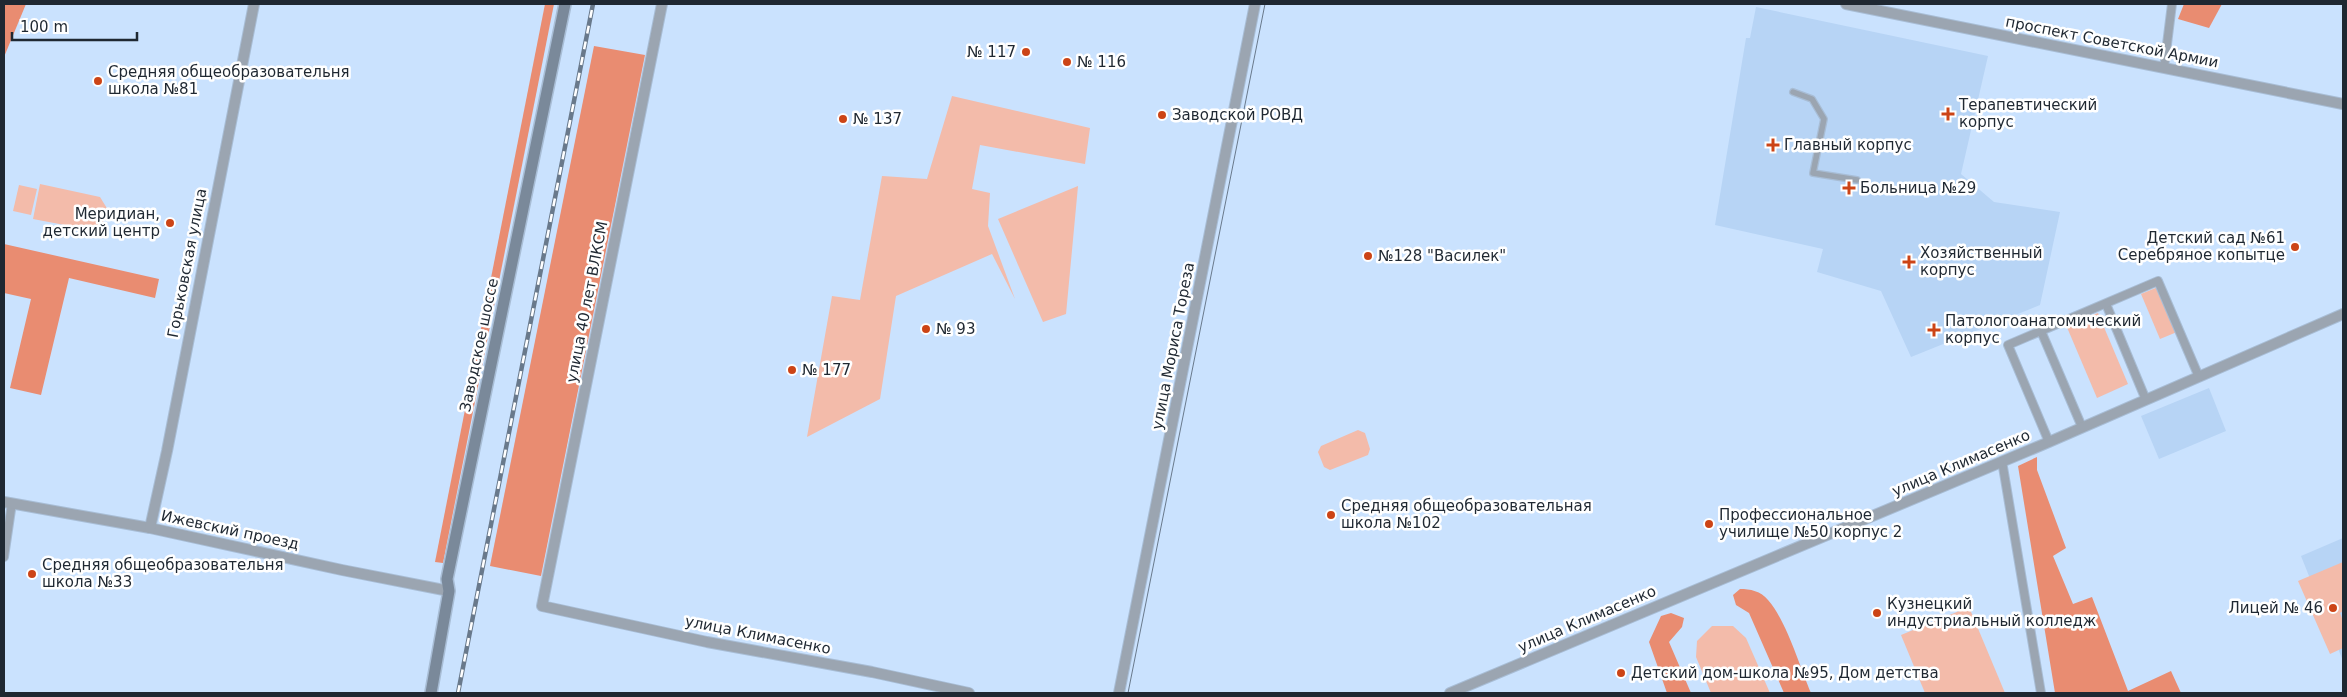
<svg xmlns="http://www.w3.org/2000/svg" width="2347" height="697" font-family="'DejaVu Sans',sans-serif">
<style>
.built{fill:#b7d4f5}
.green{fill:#f3bbaa}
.forest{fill:#e98c71}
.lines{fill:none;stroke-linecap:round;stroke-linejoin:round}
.pedestrian-casing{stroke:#a8bdd5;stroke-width:8}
.minor-casing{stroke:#a8bdd5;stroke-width:10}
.tertiary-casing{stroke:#a8bdd5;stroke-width:12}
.secondary-casing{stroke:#a8bdd5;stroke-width:14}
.pedestrian{stroke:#9ba5b1;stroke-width:5.5}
.minor{stroke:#9ba5b1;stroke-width:8}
.tertiary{stroke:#9ba5b1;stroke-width:10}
.secondary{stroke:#7a899a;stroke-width:11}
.tram{stroke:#69798b;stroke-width:1}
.rail-casing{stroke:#69798b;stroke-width:4.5}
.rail{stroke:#fff;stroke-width:2.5;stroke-dasharray:8;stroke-linecap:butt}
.poi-dot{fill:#cc4416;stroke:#fff;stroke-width:2}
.labels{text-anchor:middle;stroke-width:5;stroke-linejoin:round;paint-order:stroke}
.street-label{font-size:15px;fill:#1f2832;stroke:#fff}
.poi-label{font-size:15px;fill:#1f2832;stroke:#fff;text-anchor:start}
</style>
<rect width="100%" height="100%" fill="#cae2fe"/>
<!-- built -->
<g class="built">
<path d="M1756,7L1988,56L1961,174L1994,202L2060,212L2040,305L1911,357L1881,291L1817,272L1823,249L1715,225L1746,38H1750Z"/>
<path d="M2209,388L2226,431L2159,459L2141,416Z"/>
<path d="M2343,538V661L2301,556Z"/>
</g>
<!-- green -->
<g class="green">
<path d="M952,96L1090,128L1085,164L980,145L972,189L990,193L988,226L1015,299L992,254L896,296L880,399L807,437L832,296L860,300L882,176L927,179Z"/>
<path d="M40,184L100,197L108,210C105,221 102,226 91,230L33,219Z"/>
<path d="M19,185L37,189L31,215L13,211Z"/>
<path d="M1078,186L1066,314L1043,322L998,219Z"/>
<path d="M2158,287L2177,332L2160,339L2141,294Z"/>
<path d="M2098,313L2128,384L2097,398L2066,325Z"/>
<path d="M1358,430L1365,433L1370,449L1368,455L1330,470L1324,467L1318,452L1321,446Z"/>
<path d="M2343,562V611L2340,613L2343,621V648L2330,654L2298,581Z"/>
<path d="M1969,607L2005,693H1925L1901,635Z"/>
<path d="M1712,626H1733L1746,638L1770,693H1711L1696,657L1697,641Z"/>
</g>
<!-- forest -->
<g class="forest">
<path d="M4,4H26L4,57Z"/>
<path d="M545,4H554L443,563L435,562Z"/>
<path d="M2184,4H2222L2209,28L2178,19Z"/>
<path d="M594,46L645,55L541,576L490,566Z"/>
<path d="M4,244L159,279L155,298L69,278L41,395L10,388L31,299L4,293Z"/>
<path d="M2037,457V470L2066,548L2053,556L2073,604L2092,597L2128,691L2171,671L2181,693H2055L2018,466Z"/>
<path d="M1740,589C1750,589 1761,591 1768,600C1786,620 1800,667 1811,693H1784L1749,613L1736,605L1733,595Z"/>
<path d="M1671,613L1684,618L1682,627L1669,642L1691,693H1667L1649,642L1661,616Z"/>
</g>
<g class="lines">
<!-- pedestrian casing -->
<g class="pedestrian-casing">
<path id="pedestrian" d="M1793,92L1812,99L1824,119L1813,173L1857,180"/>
</g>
<!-- minor casing -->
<g class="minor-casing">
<g id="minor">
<path d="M2164,68L2172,4"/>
<path d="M2106,304L2146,400"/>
<path d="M2041,331L2082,427"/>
<path d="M2049,442L2008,345L2158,281L2199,377"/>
<path d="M2002,461L2041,693"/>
<path d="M4,557L12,503"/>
</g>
</g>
<!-- tertiary casing -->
<g class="tertiary-casing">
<g id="tertiary">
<path d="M662,4L542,606L707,642L872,672L969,693"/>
<path d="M1846,4L2343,104"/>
<path d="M4,502L150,528L342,570L449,591"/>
<path d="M150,528L167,451L254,4"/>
<path d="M1119,693L1255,4"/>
<path d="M1450,693L2049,442L2343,314"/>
</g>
</g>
<!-- secondary casing -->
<g class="secondary-casing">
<path id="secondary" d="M431,693L449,591L447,579L565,4"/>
</g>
<!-- pedestrian -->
<use href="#pedestrian" class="pedestrian"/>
<!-- minor -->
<use href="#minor" class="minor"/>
<!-- tertiary -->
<use href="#tertiary" class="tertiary"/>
<!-- secondary -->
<use href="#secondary" class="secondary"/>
<!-- tram -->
<path class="tram" d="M1128,693L1265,4"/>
<!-- rail casing -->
<g class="rail-casing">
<path id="rail" d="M458,693L593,4"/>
</g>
<!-- rail -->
<use href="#rail" class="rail"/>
</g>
<!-- markers -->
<g class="poi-dot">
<circle cx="1026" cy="52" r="5"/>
<circle cx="1067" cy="62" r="5"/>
<circle cx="98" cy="81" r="5"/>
<path d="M1945.5 106.5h5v5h5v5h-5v5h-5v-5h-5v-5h5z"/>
<circle cx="1162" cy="115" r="5"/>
<circle cx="843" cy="119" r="5"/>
<path d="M1770.5 137.5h5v5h5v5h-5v5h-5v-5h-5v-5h5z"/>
<path d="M1846.5 180.5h5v5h5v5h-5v5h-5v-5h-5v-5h5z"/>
<circle cx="170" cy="223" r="5"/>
<circle cx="2295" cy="247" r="5"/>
<circle cx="1368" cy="256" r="5"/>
<path d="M1906.5 254.5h5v5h5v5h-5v5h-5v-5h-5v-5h5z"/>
<circle cx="926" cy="329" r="5"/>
<path d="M1931.5 322.5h5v5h5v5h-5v5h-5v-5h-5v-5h5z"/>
<circle cx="792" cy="370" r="5"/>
<circle cx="1331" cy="515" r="5"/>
<circle cx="1709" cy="524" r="5"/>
<circle cx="32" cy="574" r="5"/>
<circle cx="2333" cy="608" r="5"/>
<circle cx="1877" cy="613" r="5"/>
<circle cx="1621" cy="673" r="5"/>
</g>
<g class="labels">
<!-- street labels -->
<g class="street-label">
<text transform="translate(2112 42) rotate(11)" y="5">проспект Советской Армии</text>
<text transform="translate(187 263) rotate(-79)" y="5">Горьковская улица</text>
<text transform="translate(587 302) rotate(-79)" y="5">улица 40 лет ВЛКСМ</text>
<text transform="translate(479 345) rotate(-78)" y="5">Заводское шоссе</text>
<text transform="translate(1173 346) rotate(-79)" y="5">улица Мориса Тореза</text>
<text transform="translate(1961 463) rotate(-23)" y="5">улица Климасенко</text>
<text transform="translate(230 530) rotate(12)" y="5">Ижевский проезд</text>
<text transform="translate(1587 619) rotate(-23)" y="5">улица Климасенко</text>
<text transform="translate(758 635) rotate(11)" y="5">улица Климасенко</text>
</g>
<!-- poi labels -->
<g class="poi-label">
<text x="1016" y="57" text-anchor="end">№ 117</text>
<text x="1077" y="67">№ 116</text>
<text x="108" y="77">Средняя общеобразовательня<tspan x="108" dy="17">школа №81</tspan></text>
<text x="1959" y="110">Терапевтический<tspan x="1959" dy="17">корпус</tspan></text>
<text x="1172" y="120">Заводской РОВД</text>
<text x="853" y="124">№ 137</text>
<text x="1784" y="150">Главный корпус</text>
<text x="1860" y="193">Больница №29</text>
<text x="160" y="219" text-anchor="end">Меридиан,<tspan x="160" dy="17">детский центр</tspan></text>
<text x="2285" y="243" text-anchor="end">Детский сад №61<tspan x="2285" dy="17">Серебряное копытце</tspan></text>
<text x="1920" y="258">Хозяйственный<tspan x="1920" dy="17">корпус</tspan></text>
<text x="1378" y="261">№128 "Василек"</text>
<text x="1945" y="326">Патологоанатомический<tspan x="1945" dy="17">корпус</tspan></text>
<text x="936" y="334">№ 93</text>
<text x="802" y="375">№ 177</text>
<text x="1341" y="511">Средняя общеобразовательная<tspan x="1341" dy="17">школа №102</tspan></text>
<text x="1719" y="520">Профессиональное<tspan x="1719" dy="17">училище №50 корпус 2</tspan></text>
<text x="42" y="570">Средняя общеобразовательня<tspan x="42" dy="17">школа №33</tspan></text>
<text x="1887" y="609">Кузнецкий<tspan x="1887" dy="17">индустриальный колледж</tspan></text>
<text x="2323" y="613" text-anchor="end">Лицей № 46</text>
<text x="1631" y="678">Детский дом-школа №95, Дом детства</text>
</g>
</g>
<!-- border -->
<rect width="2347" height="697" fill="none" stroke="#1f2832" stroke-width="10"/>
<!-- scale -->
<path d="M12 32v8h125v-8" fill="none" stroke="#1f2832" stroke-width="2.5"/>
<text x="20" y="32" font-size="15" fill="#1f2832" stroke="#ffffff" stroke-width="4" paint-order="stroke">100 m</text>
</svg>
